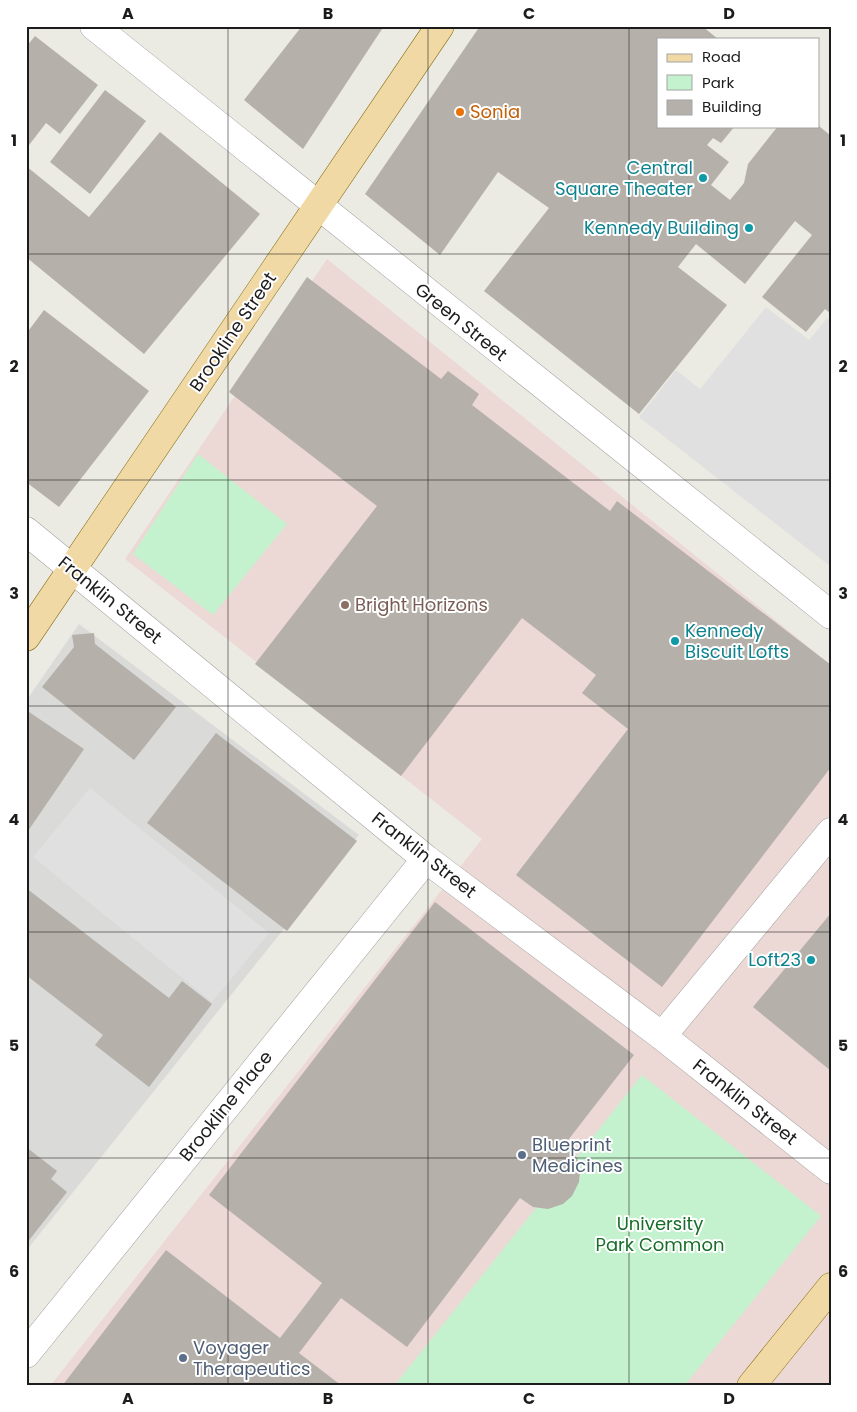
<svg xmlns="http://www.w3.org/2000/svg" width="857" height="1412" font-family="Poppins,sans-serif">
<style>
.residential{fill:#dadad9}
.commercial{fill:#ecd8d4}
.park{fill:#c5f2ce}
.parking{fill:#e0e0e0}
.building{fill:#b5b0a9}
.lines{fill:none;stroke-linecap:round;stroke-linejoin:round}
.street-casing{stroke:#a0a0a0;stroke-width:29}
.primary-casing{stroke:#846c11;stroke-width:29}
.street{stroke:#fff;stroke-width:28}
.primary{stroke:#f0d9a4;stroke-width:28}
.grid{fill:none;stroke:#1c1c1c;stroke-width:1;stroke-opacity:0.55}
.food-dot{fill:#e8710a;stroke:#fff;stroke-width:2}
.culture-dot{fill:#0f9aa8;stroke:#fff;stroke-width:2}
.education-dot{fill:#8d6e63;stroke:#fff;stroke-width:2}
.service-dot{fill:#5c6f8a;stroke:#fff;stroke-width:2}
.labels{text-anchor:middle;stroke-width:4;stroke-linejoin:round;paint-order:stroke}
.food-label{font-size:18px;fill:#c56008;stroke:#fff;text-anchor:start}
.culture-label{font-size:18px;fill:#0d838f;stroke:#fff;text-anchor:end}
.street-label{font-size:18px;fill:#1c1c1c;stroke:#fff}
.education-label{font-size:18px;fill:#785e54;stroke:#fff;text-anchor:start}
.service-label{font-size:18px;fill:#4e5e75;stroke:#fff;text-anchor:start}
.park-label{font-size:18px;fill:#186d29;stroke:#fff}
.neatline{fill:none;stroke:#1c1c1c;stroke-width:2}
.grid-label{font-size:16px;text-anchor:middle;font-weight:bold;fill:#1c1c1c}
</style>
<rect width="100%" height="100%" fill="#ecebe3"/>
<!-- residential -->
<path class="residential" d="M79,624L359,835L26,1251V701Z"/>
<!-- commercial -->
<path class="commercial" d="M327,259L831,665V1386H50L482,839L125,559Z"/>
<!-- park -->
<g class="park">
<path d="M198,454L287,524L213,615L133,554Z"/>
<path d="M642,1075L821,1216L684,1386H394Z"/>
</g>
<!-- parking -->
<g class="parking">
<path d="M766,307L809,340L827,318L831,320V567L639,417L676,370L700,389Z"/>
<path d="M90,788L269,933L212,1002L33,857Z"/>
</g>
<!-- building -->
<g class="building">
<path d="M302,26H384L303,149L244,100Z"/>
<path d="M480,26H702L718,39H658V126H735L721,143L713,138L707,145L729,162L711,185L730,200L744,183L748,164L778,126H819L831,136V314L825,309L806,332L762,297L812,235L795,221L745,284L696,244L678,267L727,305L639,414L484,291L549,208L498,172L440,255L365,194Z"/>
<path d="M35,36L98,85L60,134L46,123L26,149V47Z"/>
<path d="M105,90L146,121L90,194L50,162Z"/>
<path d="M160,132L260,214L144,354L26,257V166L89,217Z"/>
<path d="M307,277L441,379L448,371L479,394L472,405L610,511L617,501L831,665V767L662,987L516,875L628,729L582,693L596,675L522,618L401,776L255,664L377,506L229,392Z"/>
<path d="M44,310L149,391L59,507L26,482V334Z"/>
<path d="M94,633L95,644L176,707L134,760L42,687L74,647L72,635Z"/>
<path d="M26,710L84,749L26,834Z"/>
<path d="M216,733L357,841L287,931L147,823Z"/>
<path d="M26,888L169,998L182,981L212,1004L149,1087L95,1045L103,1035L26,975Z"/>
<path d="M435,902L634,1055L565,1144L577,1158L580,1170L579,1182L572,1196L563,1204L548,1209L533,1207L520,1198L407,1347L341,1298L299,1353L342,1386H62L166,1250L280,1338L304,1307L322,1283L209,1195Z"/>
<path d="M831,913V1071L753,1007Z"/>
<path d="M26,1147L57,1171L51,1179L67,1192L26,1244Z"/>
</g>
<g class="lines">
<!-- street casing -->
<g class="street-casing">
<g id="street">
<path d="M94,26L831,615"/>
<path d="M26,531L426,859L662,1036L831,1170"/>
<path d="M662,1036L831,832"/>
<path d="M26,1354L426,859"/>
</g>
</g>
<!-- primary casing -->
<g class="primary-casing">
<g id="primary">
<path d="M26,637L440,26"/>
<path d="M751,1386L831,1287"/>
</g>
</g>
<!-- street -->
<use href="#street" class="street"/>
<!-- primary -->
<use href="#primary" class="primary"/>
</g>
<!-- grid -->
<path class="grid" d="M228,26V1386M428,26V1386M629,26V1386M26,254H831M26,480H831M26,706H831M26,932H831M26,1158H831"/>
<!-- markers -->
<circle class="food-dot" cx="460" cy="112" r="5"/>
<g class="culture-dot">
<circle cx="703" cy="178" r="5"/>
<circle cx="749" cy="228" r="5"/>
<circle cx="675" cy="641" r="5"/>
<circle cx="811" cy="960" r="5"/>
</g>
<circle class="education-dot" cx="345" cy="605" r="5"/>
<g class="service-dot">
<circle cx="522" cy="1155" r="5"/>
<circle cx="183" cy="1358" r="5"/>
</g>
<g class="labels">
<!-- food labels -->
<g class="food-label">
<text x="470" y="118">Sonia</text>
</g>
<!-- culture labels -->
<g class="culture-label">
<text x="693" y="174">Central<tspan x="693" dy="21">Square Theater</tspan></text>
<text x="739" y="234">Kennedy Building</text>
<text x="685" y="637" text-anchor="start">Kennedy<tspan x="685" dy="21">Biscuit Lofts</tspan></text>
<text x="801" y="966">Loft23</text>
</g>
<!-- street labels -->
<g class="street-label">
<text transform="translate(461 322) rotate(39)" y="6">Green Street</text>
<text transform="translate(233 332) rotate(-56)" y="6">Brookline Street</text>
<text transform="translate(110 600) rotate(39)" y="6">Franklin Street</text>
<text transform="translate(424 855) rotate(38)" y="6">Franklin Street</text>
<text transform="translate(745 1102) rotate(38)" y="6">Franklin Street</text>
<text transform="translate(226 1106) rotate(-51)" y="6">Brookline Place</text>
</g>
<!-- education labels -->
<g class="education-label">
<text x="355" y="611">Bright Horizons</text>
</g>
<!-- service labels -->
<g class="service-label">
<text x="532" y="1151">Blueprint<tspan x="532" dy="21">Medicines</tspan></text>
<text x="193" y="1354">Voyager<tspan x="193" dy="21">Therapeutics</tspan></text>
</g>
<!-- park labels -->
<g class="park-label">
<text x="660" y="1230">University<tspan x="660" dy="21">Park Common</tspan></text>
</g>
</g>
<!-- border -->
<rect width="857" height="1412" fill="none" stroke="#ffffff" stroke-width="55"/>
<!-- legend -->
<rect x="657" y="38" width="162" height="90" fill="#ffffff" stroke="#a4a4a4"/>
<rect x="667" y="54" width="25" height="8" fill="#f0d9a4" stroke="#a4a4a4"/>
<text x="702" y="62" font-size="15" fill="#1c1c1c">Road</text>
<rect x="667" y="75" width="25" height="15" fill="#c5f2ce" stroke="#a4a4a4"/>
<text x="702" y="88" font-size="15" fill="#1c1c1c">Park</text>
<rect x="667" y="100" width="25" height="15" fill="#b5b0a9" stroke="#a4a4a4"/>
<text x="702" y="112" font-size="15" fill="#1c1c1c">Building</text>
<rect x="28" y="28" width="802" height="1356" class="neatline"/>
<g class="grid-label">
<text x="128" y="19">A</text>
<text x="328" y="19">B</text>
<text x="529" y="19">C</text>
<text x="729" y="19">D</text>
<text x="14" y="146">1</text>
<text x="843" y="146">1</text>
<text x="14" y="372">2</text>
<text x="843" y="372">2</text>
<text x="14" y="599">3</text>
<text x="843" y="599">3</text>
<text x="14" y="825">4</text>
<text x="843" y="825">4</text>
<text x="14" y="1051">5</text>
<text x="843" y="1051">5</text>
<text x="14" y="1277">6</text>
<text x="843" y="1277">6</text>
<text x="128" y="1404">A</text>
<text x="328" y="1404">B</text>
<text x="529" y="1404">C</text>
<text x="729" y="1404">D</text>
</g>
</svg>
